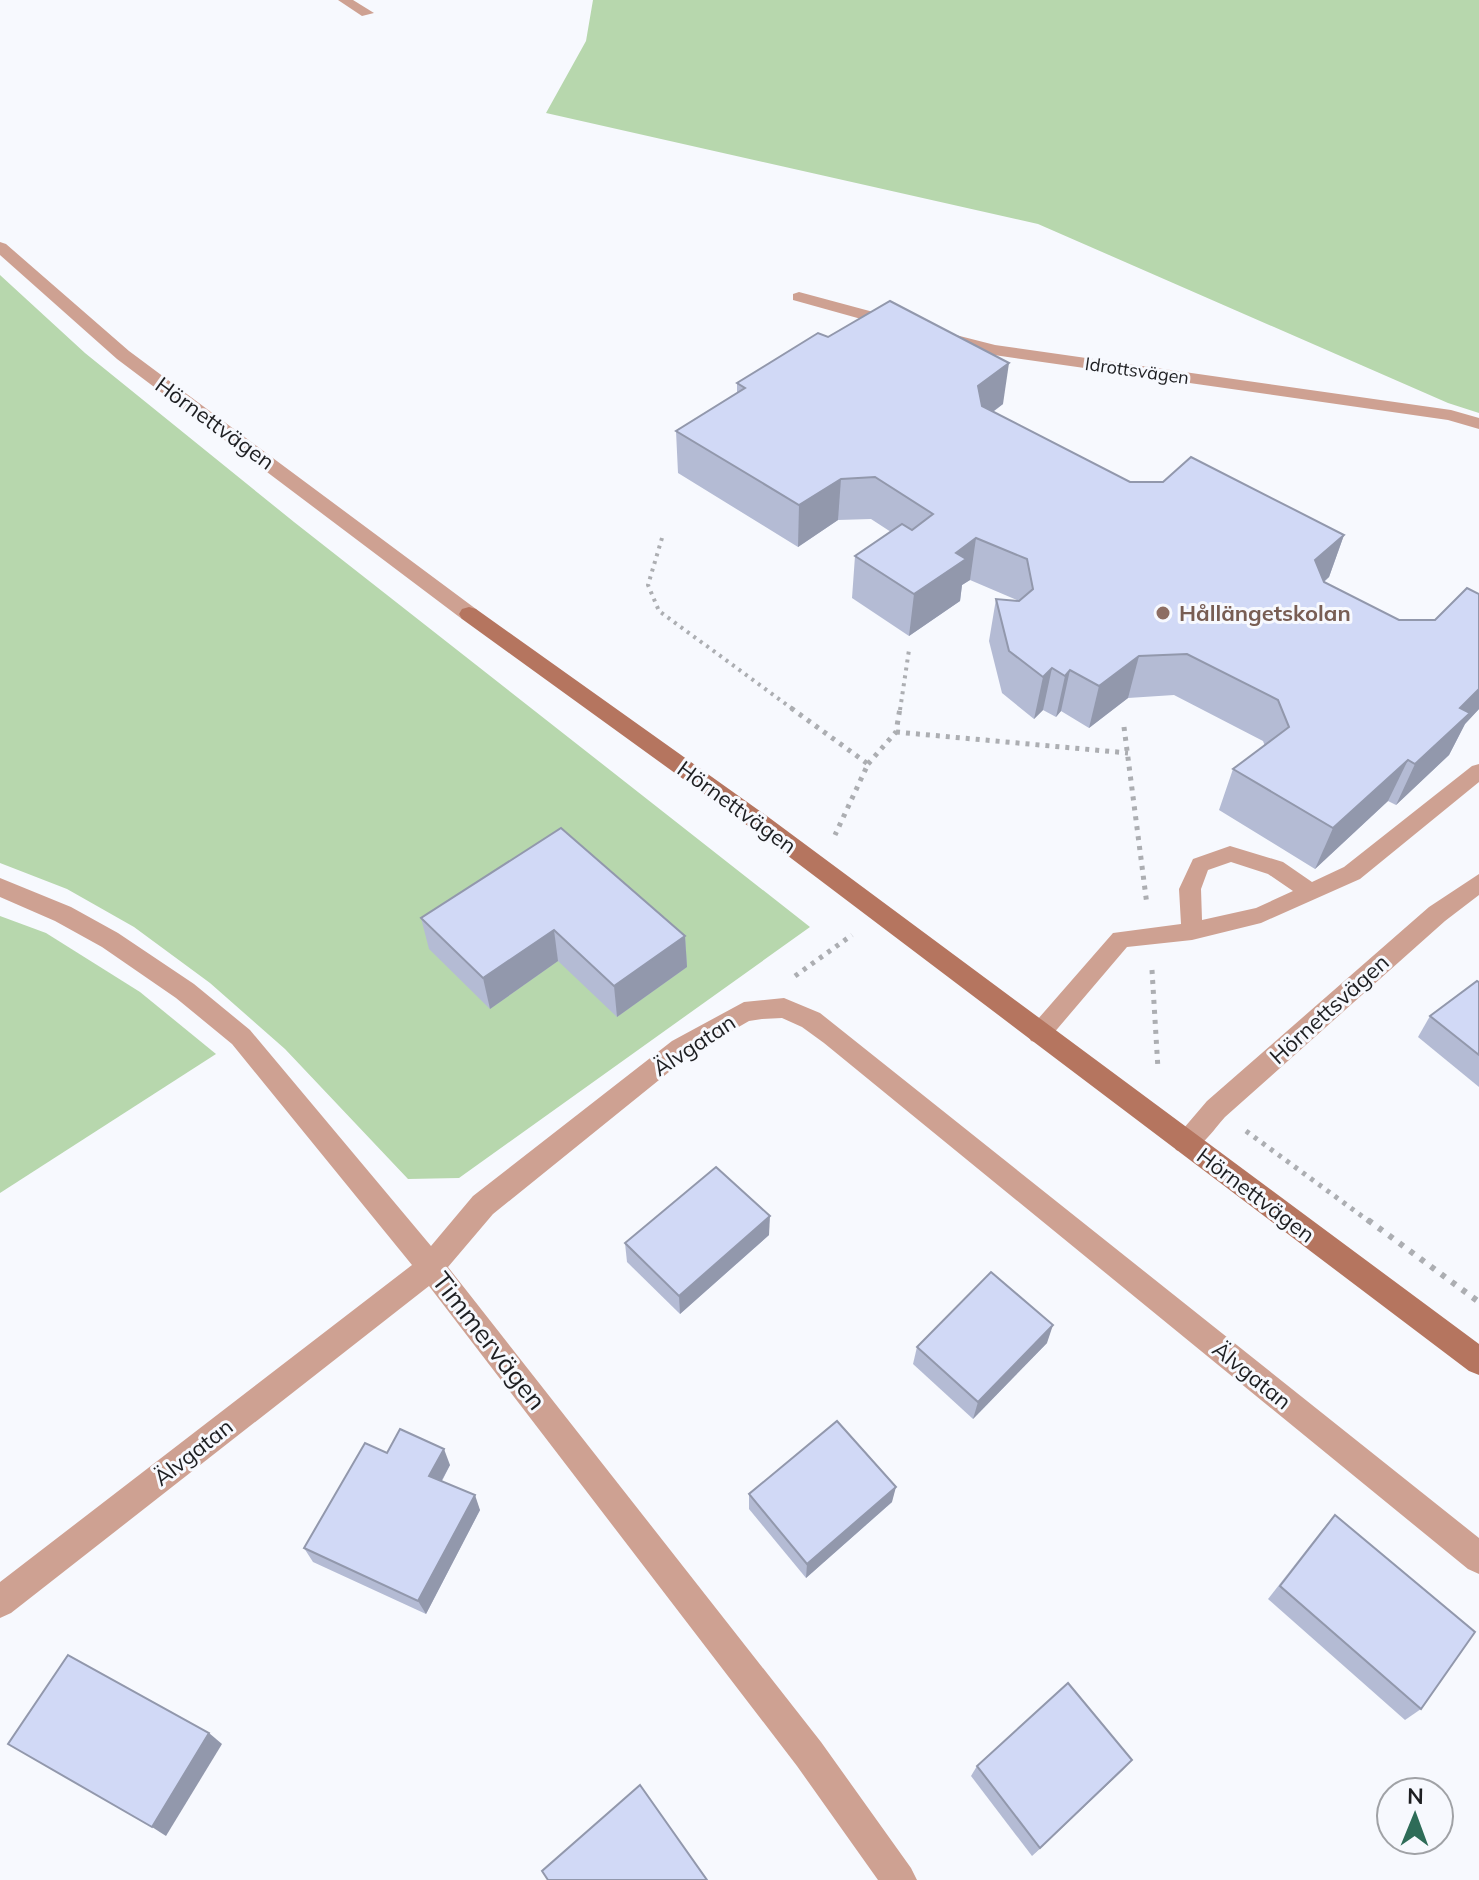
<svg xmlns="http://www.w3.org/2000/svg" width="1479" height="1880" font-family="Mulish,sans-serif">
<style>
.green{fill:#b7d7ad}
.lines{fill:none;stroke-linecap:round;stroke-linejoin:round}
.path-far2{stroke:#acaeb2;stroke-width:4;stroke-dasharray:3 5;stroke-linecap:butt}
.path-far1{stroke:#acaeb2;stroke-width:5;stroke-dasharray:4 6;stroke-linecap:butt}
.path{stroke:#acaeb2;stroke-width:6;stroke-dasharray:5 8;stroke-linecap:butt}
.lane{fill:#cea192;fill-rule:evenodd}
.street{fill:#cea192;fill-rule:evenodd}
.secondary{fill:#b5755f;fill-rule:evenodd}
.wall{fill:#b4bbd4}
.shaded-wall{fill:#9298ac}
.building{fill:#d1d9f6;stroke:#9298ac;stroke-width:2}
.education-dot{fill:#8d6e63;stroke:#f7f9fe;stroke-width:3}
.labels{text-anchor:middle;stroke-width:6;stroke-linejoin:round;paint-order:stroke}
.far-street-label{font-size:18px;fill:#1e1f22;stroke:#f7f9fe}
.street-label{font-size:22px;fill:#1e1f22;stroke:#f7f9fe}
.education-label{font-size:22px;font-weight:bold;fill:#785e54;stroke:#f7f9fe;text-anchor:start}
.near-street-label{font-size:26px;fill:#1e1f22;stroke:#f7f9fe}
</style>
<rect width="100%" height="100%" fill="#f7f9fe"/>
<!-- green -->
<g class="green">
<path d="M593,0H1479V413L1448,403L1038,224L546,113L586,41Z"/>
<path d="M0,275L85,353L294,522L810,927L459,1178L408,1179L285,1049L210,983L134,927L67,889L0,863Z"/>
<path d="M0,916L46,933L140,992L216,1054L0,1193Z"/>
</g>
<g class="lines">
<!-- path-far2 -->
<g class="path-far2">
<path d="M662,538L648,585L659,611L794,710"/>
<path d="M900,710L909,650"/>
</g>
<!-- path-far1 -->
<g class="path-far1">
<path d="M791,708L868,764L835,835"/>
<path d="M1124,727L1147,905"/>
<path d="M896,732L1128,753"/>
<path d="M868,764L896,732L900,708"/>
<path d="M1152,970L1158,1069"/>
<path d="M795,976L852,935"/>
<path d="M1246,1131L1370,1222"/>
</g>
<!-- path -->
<path class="path" d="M1368,1220L1479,1302"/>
<!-- lane -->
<path class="lane" d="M1479,764V782L1360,879L1261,923L1192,940L1127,947L1047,1041L1039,1043L1031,1041L1027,1034L1031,1027L1113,933L1181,924L1179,889L1193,859L1230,846L1283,862L1312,882L1344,867L1472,766ZM1231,862L1268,874L1293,891L1256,908L1202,920L1201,889L1208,870Z"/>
<!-- street -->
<g class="street">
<path d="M338,0H353L374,13L362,16Z"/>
<path d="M0,242L6,244L129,351L476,609L479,614L476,619H462L117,359L0,255Z"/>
<path d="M799,292L903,320L905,324L897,329L793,300V294Z"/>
<path d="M944,332L995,345L1451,410L1479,418V429L1448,420L994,355L938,341L936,337Z"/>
<path d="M1479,874V895L1445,921L1225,1117C1212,1131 1197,1158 1176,1150L1172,1142L1207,1101L1429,907Z"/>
<path d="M0,878L71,907L118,933L194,984L250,1030L431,1246L473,1196L672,1041L744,1002L784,998L820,1013L1479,1538V1574L1468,1569L824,1043L802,1027L782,1018L762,1019L749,1021L690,1055L493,1214L448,1267L821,1742L911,1868L917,1880H878L797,1766L429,1286L11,1613L0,1618V1582L412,1265L232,1044L176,998L102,947L55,921L0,897Z"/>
</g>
<!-- secondary -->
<path class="secondary" d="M469,607L476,609L771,819L1479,1344V1375L1469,1371L755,831L462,619L459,614L462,609Z"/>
</g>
<!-- wall -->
<g class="wall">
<path d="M828,337L1003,404L993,412L1130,482L1344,535L1329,577L1324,582L1399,620H1435L1479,594V709L1465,724L1449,755L1396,805L1388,801L1315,869L1219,810L1233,769L1265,746L1263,741L1174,695L1128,698L1089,728L1061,711L1056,717L1043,710L1034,719L1002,693L989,641L996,599L1019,601L970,580L962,585L960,601L909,636L852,598L855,556L891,532L871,519L838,520L798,547L678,473L676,431L737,393V383Z"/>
<path d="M421,918L685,936L687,967L617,1017L558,961L490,1009L429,949Z"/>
<path d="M1479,982V1087L1418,1037L1430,1016Z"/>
<path d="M769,1235L680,1314L627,1262L625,1243Z"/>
<path d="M1047,1343L973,1419L913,1364L917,1347Z"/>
<path d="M387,1453L450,1465L442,1481L480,1510L426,1614L313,1562L304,1548Z"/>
<path d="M749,1494L892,1502L806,1578L749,1509Z"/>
<path d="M1335,1515L1421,1709L1405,1720L1268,1599L1322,1530Z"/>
<path d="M1132,1760L1032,1856L971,1776L977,1766Z"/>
</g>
<!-- shaded-wall -->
<g class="shaded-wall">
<path d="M1009,363L1003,404L972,427L978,386Z"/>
<path d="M841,479L838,520L798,547L799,505Z"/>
<path d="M1344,535L1329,577L1300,602L1315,560Z"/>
<path d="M976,538L970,580L962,585L960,601L909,636L914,594L956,553Z"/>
<path d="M1139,656L1128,698L1089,728L1099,686Z"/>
<path d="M1052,668L1043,710L1034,719L1043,677Z"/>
<path d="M1070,670L1061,711L1056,717L1065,676Z"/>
<path d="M1479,689V709L1465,724L1449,755L1396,805L1415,764L1460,708Z"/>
<path d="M1408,760L1388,801L1315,869L1333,828Z"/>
<path d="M554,930L558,961L490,1009L483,978Z"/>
<path d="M685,936L687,967L617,1017L614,986Z"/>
<path d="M770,1216L769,1235L680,1314L679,1296Z"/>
<path d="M1053,1325L1047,1343L973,1419L978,1402Z"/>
<path d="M444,1449L450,1465L436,1491L429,1476Z"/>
<path d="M896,1487L892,1502L806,1578L807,1564Z"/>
<path d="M475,1495L480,1510L426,1614L418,1601Z"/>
<path d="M209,1733L222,1744L166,1836L152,1827Z"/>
<path d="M1132,1760L1123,1770L1032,1856L1040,1848Z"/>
</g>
<!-- building -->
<g class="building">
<path d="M890,301L1009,363L978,386L982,406L1130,482H1163L1191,457L1344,535L1315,560L1324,582L1399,620H1435L1467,588L1479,594V689L1460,708L1470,713L1415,764L1408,760L1333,828L1233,769L1289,727L1278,700L1187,654L1139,656L1099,686L1070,670L1065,676L1052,668L1043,677L1009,651L996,599L1019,601L1033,589L1027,559L976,538L956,553L966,559L914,594L855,556L902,524L912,530L933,514L875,477L841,479L799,505L676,431L745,388L737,383L818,333L828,337Z"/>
<path d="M561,828L685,936L614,986L554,930L483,978L421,918Z"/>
<path d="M1477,981L1479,982V1055L1430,1016Z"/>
<path d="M716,1167L770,1216L679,1296L625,1243Z"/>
<path d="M991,1272L1053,1325L978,1402L917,1347Z"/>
<path d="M837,1421L896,1487L807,1564L749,1494Z"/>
<path d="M400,1429L444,1449L429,1476L475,1495L418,1601L304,1548L365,1443L387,1453Z"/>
<path d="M1335,1515L1475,1632L1421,1709L1280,1586Z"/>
<path d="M68,1655L209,1733L152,1827L8,1744Z"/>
<path d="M1068,1683L1132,1760L1040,1848L977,1766Z"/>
<path d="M640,1785L707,1880H548L542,1871Z"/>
</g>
<!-- markers -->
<circle class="education-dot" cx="1163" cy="613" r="8"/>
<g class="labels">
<!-- far-street labels -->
<g class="far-street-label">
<text transform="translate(1137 371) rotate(8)" y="6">Idrottsvägen</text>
</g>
<!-- street labels -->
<g class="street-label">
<text transform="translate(215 423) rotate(36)" y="8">Hörnettvägen</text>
<text transform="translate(737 807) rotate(36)" y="8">Hörnettvägen</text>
<text transform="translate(1329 1009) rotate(-42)" y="8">Hörnettsvägen</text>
<text transform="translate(694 1045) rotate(-33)" y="8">Älvgatan</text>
<text transform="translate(1256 1195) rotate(37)" y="8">Hörnettvägen</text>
<text transform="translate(1252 1375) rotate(39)" y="8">Älvgatan</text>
<text transform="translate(193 1452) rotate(-38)" y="8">Älvgatan</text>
</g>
<!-- education labels -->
<g class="education-label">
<text x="1179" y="621">Hållängetskolan</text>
</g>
<!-- near-street labels -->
<g class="near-street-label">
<text transform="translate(489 1341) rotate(52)" y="9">Timmervägen</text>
</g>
</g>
<!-- north arrow -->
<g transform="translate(1415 1816) rotate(1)"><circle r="38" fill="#f7f9fe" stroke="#a0a2a6" stroke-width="2"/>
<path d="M0-6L14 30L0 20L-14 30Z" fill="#2e6c58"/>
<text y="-12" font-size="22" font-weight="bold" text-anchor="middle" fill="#1e1f22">N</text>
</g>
</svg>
